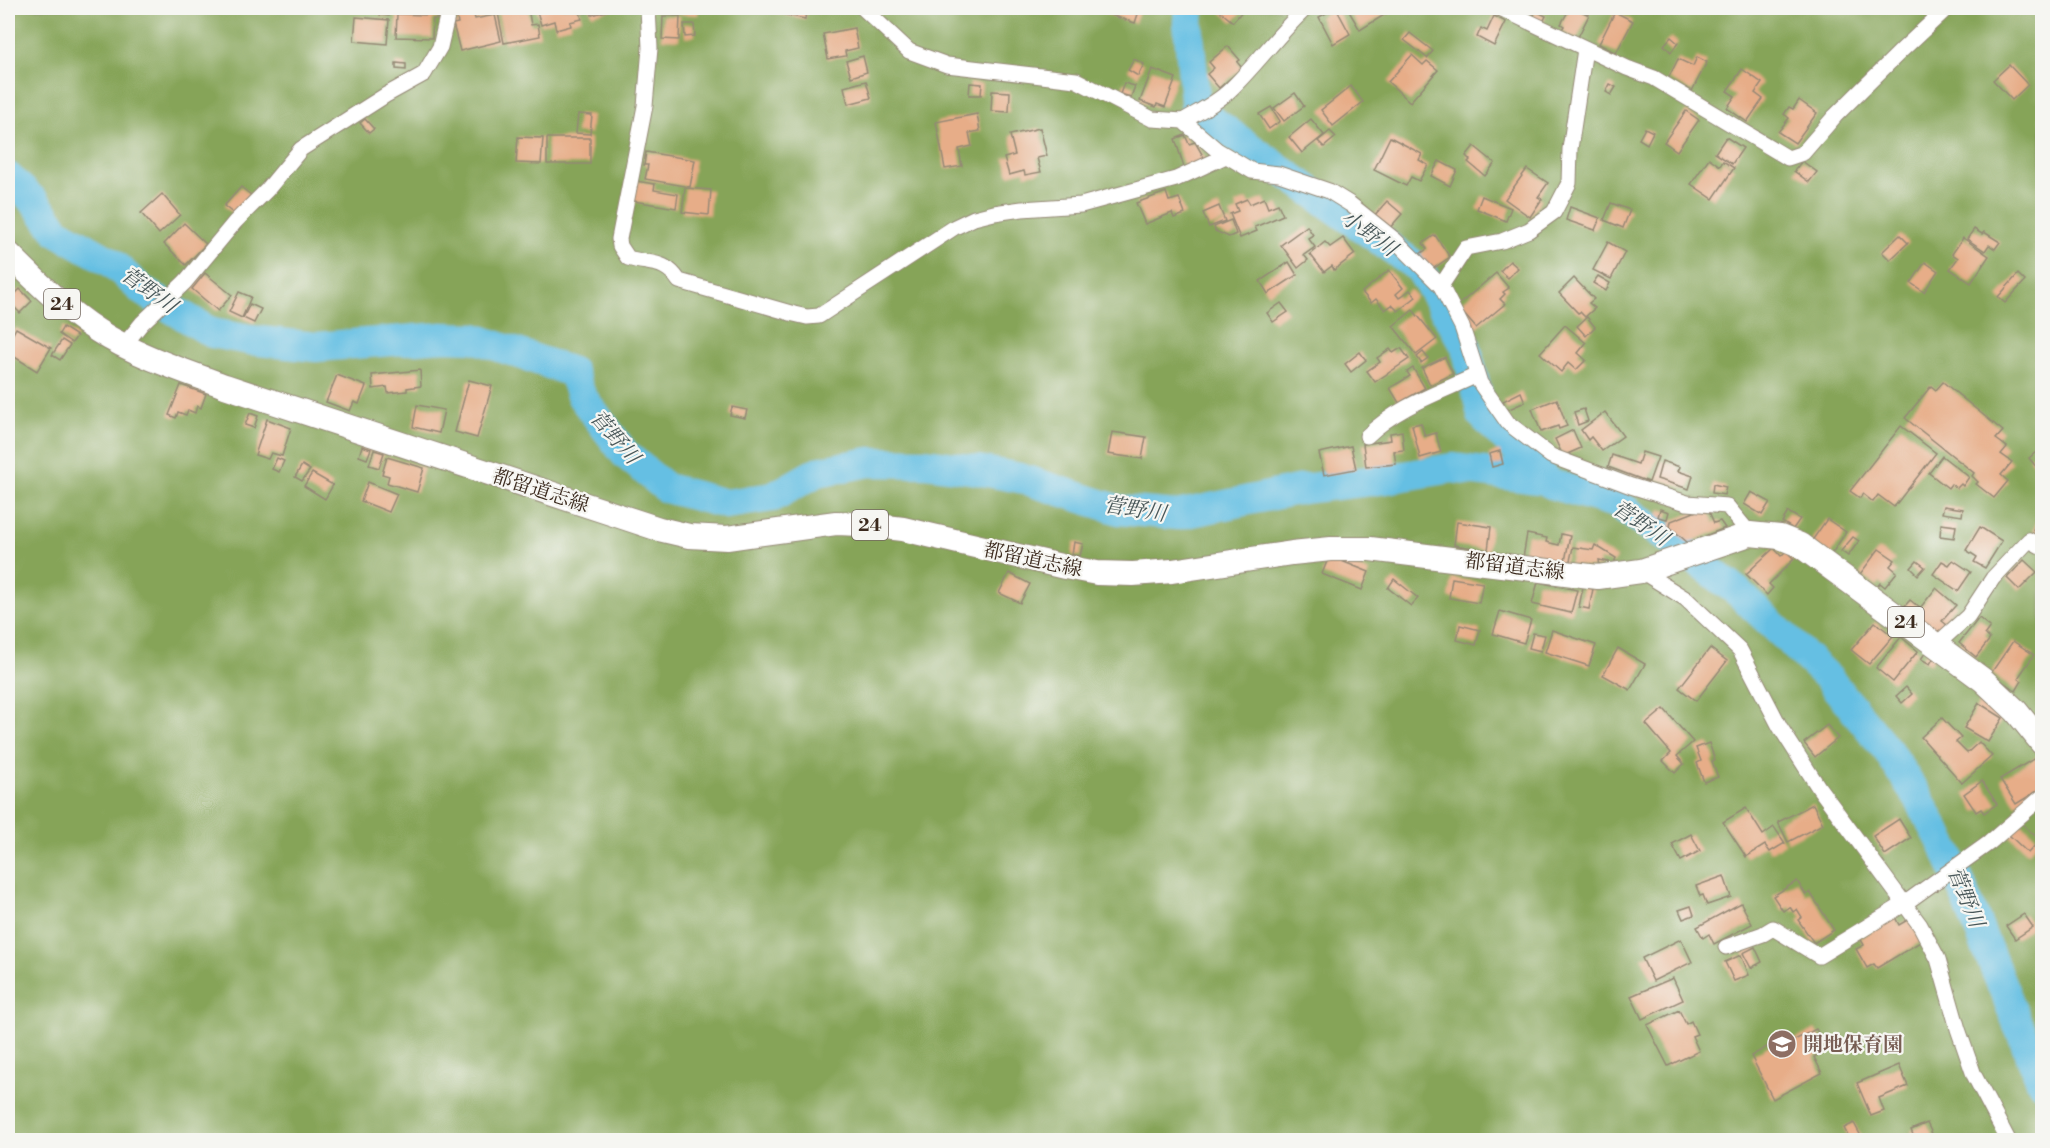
<svg xmlns="http://www.w3.org/2000/svg" width="2050" height="1148" font-family="'Libre Bodoni','Noto Serif JP',serif">
<style>
.forest{fill:#86a458;stroke:#60673b;stroke-width:1.5}
.lines{fill:none;stroke-linecap:round;stroke-linejoin:round}
.river{stroke:#65bfe3;stroke-width:30}
.building{fill:#e7ad88}
.street-casing{stroke:#948875;stroke-width:17}
.primary-casing{stroke:#948875;stroke-width:26}
.street{stroke:#fff;stroke-width:15}
.primary{stroke:#fff;stroke-width:24}
.labels{text-anchor:middle;stroke-width:4.5;stroke-linejoin:round;paint-order:stroke}
.shield{fill:#f6f6f2;stroke:#73675e;stroke-width:1.5}
.shield-label{font-size:18px;font-weight:bold;fill:#3b2a1e}
.street-label{font-size:20px;fill:#3b2a1e;stroke:#f6f6f2}
.education-label{font-size:20px;font-weight:bold;fill:#785e54;stroke:#f6f6f2;text-anchor:start}
.water-label{font-size:21px;font-style:italic;fill:#485759;stroke:#f6f6f2}
</style>
<rect width="100%" height="100%" fill="#f6f6f2"/>
<filter id="ink" filterUnits="userSpaceOnUse"><feTurbulence type="fractalNoise" baseFrequency=".0167" numOctaves="2"/><feDisplacementMap in="SourceGraphic" scale="12" xChannelSelector="R" yChannelSelector="G"/><feConvolveMatrix kernelMatrix="1 2 1 2 8 2 1 2 1" color-interpolation-filters="sRGB"/></filter>
<filter id="wash" filterUnits="userSpaceOnUse"><feTurbulence type="fractalNoise" baseFrequency=".008" numOctaves="4" result="noise"/><feDisplacementMap in="SourceGraphic" scale="24" xChannelSelector="R" yChannelSelector="G"/><feGaussianBlur stdDeviation="1.35" result="paint"/><feColorMatrix in="noise" values="0 0 0 0 0 0 0 0 0 0 0 0 0 0 0 0 0 1.4 0 .05"/><feComposite in="paint" operator="in"/></filter>
<g filter="url(#wash)">
<rect width="100%" height="100%" fill="#ece7cc"/>
<!-- forest -->
<rect class="forest" x="8" y="8" width="2034" height="1132"/>
<g class="lines">
<!-- river -->
<g class="river">
<path d="M1189,8L1188,23L1196,109L1420,269L1466,346L1482,415L1546,480"/>
<path d="M8,177L35,202L58,232L111,262L144,292L212,333L250,340L316,347L442,337L474,338L572,372L582,397L625,454L666,488L726,504L773,497L817,472L870,462L926,463L977,470L1020,478L1119,510L1177,515L1302,489L1386,479L1452,468L1546,480L1551,484L1616,503L1671,541L1738,592L1828,678L1888,751L1919,799L1947,851L2042,1083"/>
</g>
</g>
<g id="blocks">
<!-- building -->
<g class="building">
<path d="M380,8H389V16L380,15Z"/>
<path d="M428,8H439L438,19H433L432,38L396,37L397,14L427,15Z"/>
<path d="M461,8H472L475,19L495,15L501,41L460,51L453,24L458,23L454,9Z"/>
<path d="M497,8H528L531,25L538,24L540,36L504,43Z"/>
<path d="M536,8H579L582,19L570,22L571,26L556,30L554,21L541,25Z"/>
<path d="M590,8H618L592,15Z"/>
<path d="M681,8H698V15L681,14Z"/>
<path d="M764,8H807L805,19L763,10Z"/>
<path d="M1106,8H1140L1135,23L1104,13Z"/>
<path d="M1216,8H1245L1233,22Z"/>
<path d="M1336,8L1350,34L1333,44L1319,17Z"/>
<path d="M1347,8H1386L1389,12L1360,30Z"/>
<path d="M1570,8H1575L1589,15L1577,39L1561,31L1564,26L1561,24Z"/>
<path d="M1536,11L1546,16L1542,24L1532,18Z"/>
<path d="M1615,12L1633,21L1616,53L1599,44Z"/>
<path d="M663,16H680L679,40L662,39Z"/>
<path d="M1494,16L1506,22L1494,46L1477,37L1481,28L1487,31Z"/>
<path d="M356,17L389,20L387,44L354,41Z"/>
<path d="M684,24H694L695,36L685,37Z"/>
<path d="M854,28L858,48L845,51L846,56L828,59L823,34Z"/>
<path d="M1410,33L1433,51L1427,58L1404,40Z"/>
<path d="M1671,37L1678,43L1671,52L1664,45Z"/>
<path d="M1228,46L1240,60L1237,62L1242,68L1219,88L1207,74L1214,68L1209,62Z"/>
<path d="M1412,55L1423,65L1427,61L1438,70L1410,102L1388,82Z"/>
<path d="M863,56L867,72L851,77L846,61Z"/>
<path d="M1697,57L1707,62L1692,91L1668,79L1678,59L1693,66Z"/>
<path d="M1134,59L1144,64L1138,76L1128,70Z"/>
<path d="M396,63L406,64V70L396,69Z"/>
<path d="M2009,65L2028,85L2012,100L1993,80Z"/>
<path d="M1152,69L1176,78L1165,107L1157,104L1156,107L1140,101Z"/>
<path d="M1742,69L1762,83L1755,93L1763,99L1747,122L1727,108L1735,96L1727,91Z"/>
<path d="M866,81L871,98L848,104L844,87Z"/>
<path d="M970,83L982,84L981,95H969Z"/>
<path d="M1124,83L1135,86L1131,97L1120,94Z"/>
<path d="M1610,84L1616,87L1611,95L1606,92Z"/>
<path d="M1351,86L1363,102L1333,126L1321,110Z"/>
<path d="M992,91L1010,92L1009,112L991,111Z"/>
<path d="M1295,93L1304,106L1284,121L1274,108Z"/>
<path d="M1799,100L1817,113L1795,143L1778,132L1789,118L1784,114L1789,107L1793,109Z"/>
<path d="M1271,107L1280,121L1269,129L1259,114Z"/>
<path d="M1686,111L1699,120L1677,151L1664,142Z"/>
<path d="M578,114L592,115L590,134L576,133Z"/>
<path d="M977,114L980,131L969,133L972,146L959,149L962,166L945,169L936,122Z"/>
<path d="M365,119L374,129L369,133L360,123Z"/>
<path d="M1311,119L1324,135L1302,153L1289,137Z"/>
<path d="M1040,128L1047,156L1037,158L1041,172L1025,175L1024,171L1009,175L1004,158L1015,155L1010,135Z"/>
<path d="M1645,128L1653,132L1647,144L1639,139Z"/>
<path d="M1330,131L1336,137L1324,147L1318,141Z"/>
<path d="M1185,135L1189,144L1195,142L1206,161L1184,167L1175,139Z"/>
<path d="M518,137L543,138L541,164L516,163Z"/>
<path d="M1390,137L1422,154L1419,160L1428,165L1419,181L1411,177L1406,186L1374,170Z"/>
<path d="M1726,137L1743,148L1732,164L1715,153Z"/>
<rect x="547" y="138" width="43" height="26"/>
<path d="M1474,146L1495,163L1485,176L1468,162L1470,160L1466,156Z"/>
<path d="M646,152L695,160L690,187L645,179L648,165H644Z"/>
<path d="M1709,158L1720,166L1723,161L1734,168L1713,199L1691,184Z"/>
<path d="M1439,161L1457,170L1450,186L1431,176Z"/>
<path d="M1802,161L1817,172L1809,182L1794,171Z"/>
<path d="M1527,169L1548,183L1538,197L1542,199L1530,217L1505,199Z"/>
<path d="M636,181L655,184L654,190L678,194L676,208L633,201Z"/>
<path d="M241,187L251,195L234,214L224,206Z"/>
<path d="M685,188L711,190L709,215L682,212Z"/>
<path d="M1166,192L1169,201L1179,198L1185,214L1174,218L1172,213L1145,224L1136,203Z"/>
<path d="M162,194L180,215L159,234L141,213Z"/>
<path d="M1482,196L1511,208L1506,221L1477,209Z"/>
<path d="M1264,198L1268,208L1278,204L1283,215L1255,227L1257,231L1240,238L1230,214L1238,211L1235,204L1247,199L1250,204Z"/>
<path d="M1387,201L1402,214L1388,230L1373,217Z"/>
<path d="M1611,203L1630,210L1623,228L1604,220Z"/>
<path d="M1219,206L1225,221L1209,227L1203,213Z"/>
<path d="M1570,207L1600,218L1595,230L1566,220Z"/>
<path d="M1231,220L1236,234L1229,237L1215,231L1214,227Z"/>
<path d="M184,223L206,244L186,265L164,244Z"/>
<path d="M1307,226L1313,235L1308,238L1315,247L1304,255L1308,260L1298,268L1281,245Z"/>
<path d="M1974,229L1982,234L1984,232L2000,242L1995,249L1989,245L1985,251L1967,239Z"/>
<path d="M1435,235L1450,257L1431,270L1420,254L1427,249L1423,243Z"/>
<path d="M1900,235L1908,243L1890,260L1882,252Z"/>
<path d="M1343,238L1355,254L1334,270L1332,266L1324,272L1310,254L1325,242L1330,247Z"/>
<path d="M1963,238L1989,256L1971,283L1950,269L1958,258L1952,254Z"/>
<path d="M1608,242L1625,252L1611,279L1593,270Z"/>
<path d="M1510,261L1518,268L1508,278L1500,271Z"/>
<path d="M1289,262L1297,275L1268,294L1260,281Z"/>
<path d="M1925,262L1938,271L1924,292L1911,283Z"/>
<path d="M1389,270L1403,288L1396,294L1399,298L1410,290L1416,297L1398,311L1392,305L1385,310L1376,299L1371,303L1362,292Z"/>
<path d="M205,273L232,295L218,311L192,289Z"/>
<path d="M1496,273L1509,288L1503,292L1505,294L1500,299L1505,304L1476,328L1457,306Z"/>
<path d="M2018,274L2025,281L2005,303L1998,297Z"/>
<path d="M1598,276L1610,283L1606,291L1593,283Z"/>
<path d="M1574,278L1594,299L1589,303L1595,308L1585,317L1580,312L1578,313L1559,293Z"/>
<path d="M20,289L32,301L20,313L8,301Z"/>
<path d="M239,292L251,297L242,318L229,312Z"/>
<path d="M1281,303L1288,312L1273,322L1267,313Z"/>
<path d="M250,304L261,309L254,323L243,318Z"/>
<path d="M1413,310L1437,339L1416,355L1393,326Z"/>
<path d="M1587,317L1595,327L1586,336L1577,326Z"/>
<path d="M1565,325L1586,343L1578,353L1586,360L1576,370L1568,363L1561,372L1540,353Z"/>
<path d="M63,327L77,336L72,343L59,334Z"/>
<path d="M16,328L51,348L37,371L8,353V343Z"/>
<path d="M62,340L70,345L60,360L52,355Z"/>
<path d="M1401,348L1409,359L1375,382L1367,371L1380,362L1377,358L1390,349L1393,353Z"/>
<path d="M1360,352L1366,360L1351,372L1345,364Z"/>
<path d="M1423,352L1428,358L1421,363L1417,357Z"/>
<path d="M1445,357L1453,374L1430,385L1422,368Z"/>
<path d="M1413,368L1425,388L1399,403L1390,388L1410,376L1407,372Z"/>
<path d="M420,370L421,386L407,388V391L388,393L387,387L373,389L372,375Z"/>
<path d="M337,375L366,386L359,404L354,402L350,411L326,402Z"/>
<path d="M469,380L492,386L477,438L455,432Z"/>
<path d="M1943,382L2003,431L1996,439L2007,447L2001,454L2012,462L2001,475L2008,481L1994,498L1976,484L1978,482L1972,476L1974,473L1905,418L1931,386L1936,390Z"/>
<path d="M181,385L206,394L201,408L197,406L195,413L188,410L186,415L178,412L176,418L169,415Z"/>
<path d="M1521,392L1525,402L1507,410L1503,401Z"/>
<path d="M1557,399L1567,426L1559,429L1558,426L1541,432L1532,409Z"/>
<path d="M417,405L444,410L439,433L413,427Z"/>
<path d="M732,407L747,410L745,418L730,415Z"/>
<path d="M1584,409L1588,421L1578,425L1574,412Z"/>
<path d="M1605,412L1623,436L1602,451L1591,437L1588,440L1581,430Z"/>
<path d="M250,413L258,416L254,428L245,425Z"/>
<path d="M267,419L291,428L282,456L271,453L268,459L255,455Z"/>
<path d="M1421,423L1425,436L1436,433L1441,452L1420,458L1412,425Z"/>
<path d="M1901,426L1936,453L1894,507L1878,495L1873,502L1863,494L1860,498L1850,491Z"/>
<path d="M1573,430L1581,448L1563,456L1555,439Z"/>
<path d="M1402,431L1404,450L1394,451L1396,464L1366,467L1363,444L1391,440L1390,433Z"/>
<path d="M1112,432L1146,437L1142,459L1108,454Z"/>
<path d="M362,446L371,449L367,459L359,456Z"/>
<path d="M1351,446L1356,469L1324,475L1319,453Z"/>
<path d="M2042,447V474L2029,458Z"/>
<path d="M374,450L384,453L379,468L369,465Z"/>
<path d="M1500,451L1503,464L1492,467L1489,454Z"/>
<path d="M1642,452L1658,457L1649,482L1608,467L1612,455L1638,464Z"/>
<path d="M1942,456L1969,477L1963,486L1961,484L1957,488L1951,484L1948,488L1929,473Z"/>
<path d="M387,457L424,468L417,492L387,483L389,476L382,474Z"/>
<path d="M277,458L284,461L279,472L272,469Z"/>
<path d="M1662,461L1680,467L1678,471L1693,476L1689,489L1657,479Z"/>
<path d="M302,465L310,470L302,481L295,477Z"/>
<path d="M312,473L333,485L325,499L304,486Z"/>
<path d="M368,482L397,494L389,512L361,501Z"/>
<path d="M1713,484L1726,487L1724,495L1712,493Z"/>
<path d="M1751,492L1770,502L1762,515L1744,504Z"/>
<path d="M1944,506L1963,509L1962,516L1942,513Z"/>
<path d="M1707,507L1714,523L1720,521L1725,528L1688,543L1670,527L1671,521Z"/>
<path d="M1660,509L1669,512L1667,519L1658,517Z"/>
<path d="M1788,512L1800,519L1793,529L1782,522Z"/>
<path d="M1827,519L1846,532L1831,555L1811,542Z"/>
<path d="M2037,521L2042,524V535L2033,530Z"/>
<path d="M1457,522L1491,527L1488,550L1454,545Z"/>
<path d="M1941,524L1956,526L1954,538L1940,536Z"/>
<path d="M1980,527L2002,541L1985,568L1974,562L1977,557L1966,550Z"/>
<path d="M1527,534L1547,538L1546,542L1559,545L1561,534L1570,536L1564,566L1523,558Z"/>
<path d="M1853,537L1859,541L1848,556L1841,551Z"/>
<path d="M1074,542L1083,544L1080,556L1072,555Z"/>
<path d="M1595,545L1616,558L1614,563L1599,560L1600,568L1569,565L1573,547L1593,550Z"/>
<path d="M1774,548L1781,556L1786,551L1794,559L1769,584L1773,588L1767,595L1746,574Z"/>
<path d="M1879,549L1895,560L1890,566L1897,572L1885,587L1880,583L1877,587L1860,574Z"/>
<path d="M1329,556L1369,572L1362,590L1322,574Z"/>
<path d="M1953,560L1971,572L1958,591L1933,574L1942,561L1949,565Z"/>
<path d="M2024,560L2037,572L2019,590L2007,578Z"/>
<path d="M1917,561L1925,567L1918,575L1911,568Z"/>
<path d="M1009,573L1030,584L1020,603L999,593Z"/>
<path d="M1452,578L1483,583L1479,603L1449,598Z"/>
<path d="M1394,579L1418,598L1411,606L1388,588Z"/>
<path d="M1538,582L1577,590L1571,613L1532,604Z"/>
<path d="M1583,587L1593,589L1589,609L1579,607Z"/>
<path d="M1936,588L1956,605L1942,621L1947,625L1936,638L1902,609L1910,600L1920,608Z"/>
<path d="M1500,611L1531,620L1524,643L1493,634Z"/>
<path d="M1979,618L1990,627L1985,634L1990,639L1976,657L1959,643Z"/>
<path d="M1875,622L1893,636L1869,664L1851,650Z"/>
<path d="M1460,625L1480,630L1476,645L1457,640Z"/>
<path d="M1552,630L1596,645L1589,666L1545,652Z"/>
<path d="M1533,633L1545,635L1541,651L1529,648Z"/>
<path d="M1901,637L1918,651L1893,682L1876,668Z"/>
<path d="M2013,641L2034,655L2018,678L2022,681L2016,691L1991,673Z"/>
<path d="M1618,648L1645,664L1630,690L1603,675Z"/>
<path d="M1710,648L1727,661L1696,701L1679,688Z"/>
<path d="M1926,652L1934,657L1930,664L1921,659Z"/>
<path d="M1906,687L1912,694L1902,703L1896,696Z"/>
<path d="M1979,703L2003,718L1988,742L1964,728Z"/>
<path d="M1664,709L1693,742L1677,756L1684,764L1675,773L1663,761L1671,753L1646,724Z"/>
<path d="M1942,718L1961,738L1956,742L1967,753L1979,742L1992,756L1962,783L1921,737Z"/>
<path d="M1827,725L1838,738L1815,757L1804,743Z"/>
<path d="M1709,743L1715,760L1712,761L1718,777L1704,782L1697,763L1701,761L1696,748Z"/>
<path d="M2040,755L2042,759V788L2016,804L2000,779Z"/>
<path d="M1982,781L1997,804L1984,813L1981,809L1976,812L1964,794Z"/>
<path d="M1813,804L1823,824L1788,842L1778,822Z"/>
<path d="M1746,808L1763,835L1774,827L1785,843L1770,852L1765,845L1746,857L1723,822Z"/>
<path d="M1899,819L1911,838L1885,855L1873,836Z"/>
<path d="M2020,822L2040,840L2028,853L2009,835Z"/>
<path d="M1691,834L1700,851L1681,861L1672,844Z"/>
<path d="M1724,876L1731,897L1707,905L1703,895L1700,896L1696,886Z"/>
<path d="M1797,881L1806,895L1810,892L1834,930L1814,943L1798,920L1802,917L1797,909L1793,912L1790,907L1783,911L1773,896Z"/>
<path d="M1741,903L1752,924L1714,944L1709,934L1703,938L1697,927Z"/>
<path d="M1691,906L1694,915L1683,919L1679,910Z"/>
<path d="M2024,914L2033,927L2015,939L2006,926Z"/>
<path d="M1895,917L1899,925L1909,919L1922,941L1877,968L1874,964L1867,968L1856,949L1864,945L1860,938Z"/>
<path d="M1681,939L1692,962L1653,981L1642,958Z"/>
<path d="M1755,947L1762,962L1751,968L1743,953Z"/>
<path d="M1741,955L1749,975L1734,981L1725,962Z"/>
<path d="M1673,978L1683,1000L1642,1019L1631,996Z"/>
<path d="M1679,1010L1686,1024L1691,1021L1697,1034L1692,1036L1699,1051L1668,1066L1647,1025Z"/>
<path d="M1816,1029L1827,1050L1814,1057L1822,1073L1773,1099L1751,1056L1770,1045L1773,1051Z"/>
<path d="M1899,1065L1908,1086L1879,1098L1884,1111L1871,1116L1857,1083Z"/>
<path d="M1854,1123L1863,1140H1850L1844,1128Z"/>
<path d="M1927,1123L1935,1140H1915L1911,1130Z"/>
</g>
</g>
</g>
<g filter="url(#ink)">
<use href="#blocks" fill-opacity="0" stroke="#948875" stroke-width="1.5"/>
<g class="lines">
<!-- street casing -->
<g class="street-casing">
<g id="street">
<path d="M648,8L650,48L645,106L619,239L620,246L628,258C650,265 665,259 679,281L794,314L807,317L819,316L955,227L974,218L994,213L1022,209L1081,205L1176,179L1226,156"/>
<path d="M863,8L909,51L947,65L1076,80L1152,119L1183,121L1217,150L1252,171L1279,174L1329,191L1350,204L1395,240L1441,286L1462,327L1480,383L1508,423L1551,456L1631,486L1687,503L1727,506L1750,534"/>
<path d="M1500,8L1627,68L1654,78L1788,158L1803,153L1835,116L1902,50L1947,8"/>
<path d="M1183,121C1198,112 1217,103 1230,90C1257,64 1279,33 1306,8"/>
<path d="M1441,286L1466,248L1502,241L1529,230L1554,212L1569,183L1570,149L1585,49"/>
<path d="M124,345L142,323L185,282L235,222L267,190L301,149L386,95L424,74L440,47L449,8"/>
<path d="M1367,436C1398,406 1439,393 1477,375"/>
<path d="M1641,571L1686,599L1740,650L1780,727L1819,788L1920,925L1938,959L1958,1029L1974,1075L2008,1140"/>
<path d="M1936,645L1968,616L1993,578L2029,540L2042,547"/>
<path d="M1726,947L1763,934L1773,928L1819,956L1904,904L1989,843L2042,797"/>
</g>
</g>
<!-- primary casing -->
<g class="primary-casing">
<path id="primary" d="M8,253C36,281 65,310 98,331C135,355 184,371 225,386L659,529L689,536L727,538L836,523L861,524L903,529L1065,567L1097,573L1133,574L1172,571L1292,553L1331,549H1370L1598,577L1641,571L1750,534L1780,537L1800,545L1983,680L2016,711L2042,743"/>
</g>
<!-- street -->
<use href="#street" class="street"/>
<!-- primary -->
<use href="#primary" class="primary"/>
</g>
</g>
<!-- icons -->
<defs>
<g id="school-disc" transform="scale(1.5)"><circle r="9.5" fill="#8d6e63" stroke="#f6f6f2"/><path d="M0-5L7-2L0 1L-7-2ZM-4 1L0 2.5L4 1V4Q0 6-4 4Z" fill="#fff"/></g>
</defs>
<g fill-rule="evenodd">
<use href="#school-disc" x="1782" y="1044"/>
</g>
<g class="labels">
<!-- shield labels -->
<g class="shield">
<rect x="44" y="289" width="36" height="30" rx="4.5"/>
<rect x="852" y="510" width="36" height="30" rx="4.5"/>
<rect x="1888" y="607" width="36" height="30" rx="4.5"/>
</g>
<g class="shield-label">
<text x="62" y="310">24</text>
<text x="870" y="531">24</text>
<text x="1906" y="628">24</text>
</g>
<!-- street labels -->
<g class="street-label">
<text transform="translate(541 490) rotate(18)" y="7">都留道志線</text>
<text transform="translate(1033 559) rotate(12)" y="7">都留道志線</text>
<text transform="translate(1515 566) rotate(7)" y="7">都留道志線</text>
</g>
<!-- education labels -->
<g class="education-label">
<text x="1803" y="1051">開地保育園</text>
</g>
<!-- water labels -->
<g class="water-label">
<text transform="translate(1369 233) rotate(36)" y="7">小野川</text>
<text transform="translate(149 290) rotate(36)" y="7">菅野川</text>
<text transform="translate(615 437) rotate(49)" y="7">菅野川</text>
<text transform="translate(1135 509) rotate(9)" y="7">菅野川</text>
<text transform="translate(1641 523) rotate(34)" y="7">菅野川</text>
<text transform="translate(1966 897) rotate(68)" y="7">菅野川</text>
</g>
</g>
<!-- margin -->
<rect width="2050" height="1148" fill="none" stroke="#f6f6f2" stroke-width="30"/>
</svg>
